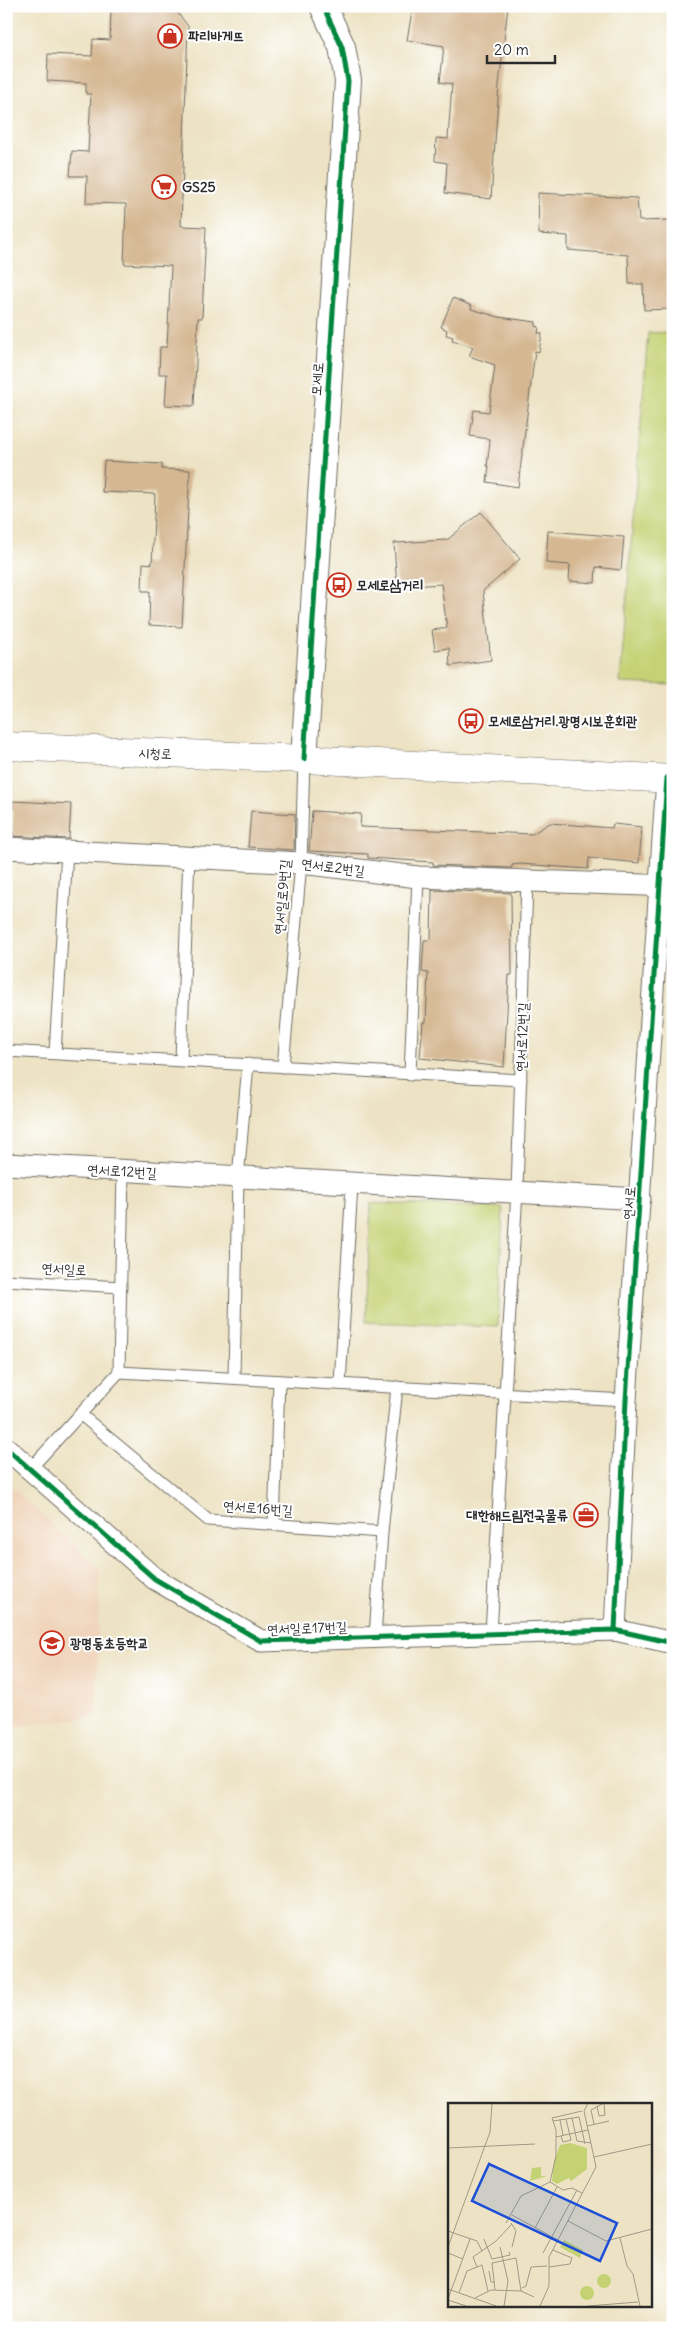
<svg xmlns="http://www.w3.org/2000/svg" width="679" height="2334" font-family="Delius,'Poor Story',sans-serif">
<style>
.built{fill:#f0d5bc}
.green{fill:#c4d274;stroke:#787e50}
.building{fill:#d5b792}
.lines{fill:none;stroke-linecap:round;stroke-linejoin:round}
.service-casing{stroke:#6f6b61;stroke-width:13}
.minor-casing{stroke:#6f6b61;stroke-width:23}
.tertiary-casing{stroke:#6f6b61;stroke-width:28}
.secondary-casing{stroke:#6f6b61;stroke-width:29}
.service{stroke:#fff;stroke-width:11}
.minor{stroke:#fff;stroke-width:21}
.tertiary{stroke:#fff;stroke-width:26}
.secondary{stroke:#fff;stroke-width:28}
.cycleway-casing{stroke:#fff;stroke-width:8}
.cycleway{stroke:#00873e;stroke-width:5}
.labels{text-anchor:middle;stroke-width:4;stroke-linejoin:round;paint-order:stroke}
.poi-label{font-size:14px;font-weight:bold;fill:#2b2b2b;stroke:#fff;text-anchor:start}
.street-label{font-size:14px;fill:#2b2b2b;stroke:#fff}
.inset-road{fill:none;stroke:#9f9987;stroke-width:1}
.view{fill:#1d4ed8;fill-opacity:0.15;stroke:#1d4ed8;stroke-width:2.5}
.inset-edge{fill:none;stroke:#2b2b2b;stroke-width:2.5}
</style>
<rect width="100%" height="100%" fill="#fff"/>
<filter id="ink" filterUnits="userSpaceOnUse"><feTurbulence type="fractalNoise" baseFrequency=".02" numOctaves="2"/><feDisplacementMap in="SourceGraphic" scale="10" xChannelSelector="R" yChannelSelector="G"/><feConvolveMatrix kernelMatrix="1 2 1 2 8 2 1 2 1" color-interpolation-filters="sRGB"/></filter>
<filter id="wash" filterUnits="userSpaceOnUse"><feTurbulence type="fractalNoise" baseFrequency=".0096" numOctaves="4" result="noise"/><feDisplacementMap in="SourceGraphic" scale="20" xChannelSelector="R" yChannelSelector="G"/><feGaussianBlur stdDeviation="1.12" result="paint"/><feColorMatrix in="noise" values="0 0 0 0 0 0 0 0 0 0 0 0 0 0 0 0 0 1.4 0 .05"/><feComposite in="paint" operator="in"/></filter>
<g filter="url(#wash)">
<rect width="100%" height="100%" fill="#ede3c4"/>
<!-- built -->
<path class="built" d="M6,1481L100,1569L96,1716L6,1728Z"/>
<!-- green -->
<g class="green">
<path d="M673,332V685L620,683L648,333Z"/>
<path d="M371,1203L503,1208L498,1327L366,1322Z"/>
</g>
<g id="blocks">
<!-- building -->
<g class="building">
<path d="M117,6H172L188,26L181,226L206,227L202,318H198L194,406L165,405L167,374H159L160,347H167L171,266L124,264L126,204L86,203L87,176H70L72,151L88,152L91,94H86V83L47,81L48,54L92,56L93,39L110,40L111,11Z"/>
<path d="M413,6H508L499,85L491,199L445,193L447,163L435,161L436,138L448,139L452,84L440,82L444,46L407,40Z"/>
<path d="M538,193L637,198L639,221L673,220V309L644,310L643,284H629L628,255L568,250V236L539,234Z"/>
<path d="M453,298L472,306L471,309L499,317L536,322V326L539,327L538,333H542L539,352L535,351L518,487L487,482L489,466H487L490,441L489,439L470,436L474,410L489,412L495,365L469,356L473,347L452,340L453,337L446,335L447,330L441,327Z"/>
<path d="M104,461L162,464V469L190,470L182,627L149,625L150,591H142L143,563L152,564L155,494L102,492Z"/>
<path d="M481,512L520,559L483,591L491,660L450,666L449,648L435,650L432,630L447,628L441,584L397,587L394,543L447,540Z"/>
<path d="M548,531L624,537L621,570L596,567L595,583L569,581L570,565L546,563Z"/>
<path d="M13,801L71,804L69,839L13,836Z"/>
<path d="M251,811L295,814L294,850L248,847Z"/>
<path d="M312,811L361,814L360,827L532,834L550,823L612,828L613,824L642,827L639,863L589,858L588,869L520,864L512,865V868L433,865V862L368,858V854L309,851Z"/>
<path d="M432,890L511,893L512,975H509L504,1067L420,1058L423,1022H426L428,973L422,972L424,940H431Z"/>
</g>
</g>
</g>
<g filter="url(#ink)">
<use href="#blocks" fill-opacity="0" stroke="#6f6b61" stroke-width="1"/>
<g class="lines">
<!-- service casing -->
<g class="service-casing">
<g id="service">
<path d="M6,1051L521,1080"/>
<path d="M55,1053L67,851"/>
<path d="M181,1059L189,857"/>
<path d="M283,1067L301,863L304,759"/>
<path d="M410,1075L418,877"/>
<path d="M6,1280L121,1287"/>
<path d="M119,1372L626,1400"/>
<path d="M234,1378L238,1178L248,1064"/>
<path d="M340,1384L352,1185"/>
<path d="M80,1414L208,1520L382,1532"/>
<path d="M30,1469L119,1372L123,1171"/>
<path d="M274,1525L279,1381"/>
<path d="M491,1633L517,1191L527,882"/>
<path d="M375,1637L382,1532L397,1387"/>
</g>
</g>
<!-- minor casing -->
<g class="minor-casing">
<g id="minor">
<path d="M6,848L301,863L418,877L673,886"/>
<path d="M6,1164L640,1199"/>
<path d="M6,1448L155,1579L261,1641L615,1630L673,1643"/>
<path d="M615,1630L626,1400L667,778"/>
</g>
</g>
<!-- tertiary casing -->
<g class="tertiary-casing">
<path id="tertiary" d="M304,759L348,81L342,47L323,6"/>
</g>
<!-- secondary casing -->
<g class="secondary-casing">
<path id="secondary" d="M6,746L304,759L673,779"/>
</g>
<!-- service -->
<use href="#service" class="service"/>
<!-- minor -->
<use href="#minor" class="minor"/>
<!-- tertiary -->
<use href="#tertiary" class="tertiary"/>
<!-- secondary -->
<use href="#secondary" class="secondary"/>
<!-- cycleway casing -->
<g class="cycleway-casing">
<g id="cycleway">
<path d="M304,759L348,81L342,47L323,6"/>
<path d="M6,1448L155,1579L261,1641L615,1630L673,1643"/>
<path d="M615,1630L626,1400L667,778"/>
</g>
</g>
<!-- cycleway -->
<use href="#cycleway" class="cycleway"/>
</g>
</g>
<!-- icons -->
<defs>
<g id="shop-ring" transform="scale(1.25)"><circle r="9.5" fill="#fff" stroke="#c8321e" stroke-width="1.5"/><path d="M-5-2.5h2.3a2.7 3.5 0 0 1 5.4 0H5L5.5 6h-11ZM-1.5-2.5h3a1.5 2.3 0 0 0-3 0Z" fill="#c8321e"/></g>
<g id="supermarket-ring" transform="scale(1.25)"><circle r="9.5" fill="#fff" stroke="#c8321e" stroke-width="1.5"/><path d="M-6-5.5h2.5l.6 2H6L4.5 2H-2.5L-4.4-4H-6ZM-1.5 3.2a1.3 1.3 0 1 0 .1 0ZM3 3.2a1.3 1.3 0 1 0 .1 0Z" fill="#c8321e"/></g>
<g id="bus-ring" transform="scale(1.25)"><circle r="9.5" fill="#fff" stroke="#c8321e" stroke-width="1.5"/><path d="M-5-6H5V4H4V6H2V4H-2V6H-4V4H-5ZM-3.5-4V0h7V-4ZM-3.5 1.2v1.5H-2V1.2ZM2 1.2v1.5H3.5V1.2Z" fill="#c8321e"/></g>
<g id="office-ring" transform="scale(1.25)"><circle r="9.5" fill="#fff" stroke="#c8321e" stroke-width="1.5"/><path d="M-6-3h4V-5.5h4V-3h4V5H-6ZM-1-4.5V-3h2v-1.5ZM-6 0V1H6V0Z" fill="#c8321e"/></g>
<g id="school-ring" transform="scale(1.25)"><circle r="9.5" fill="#fff" stroke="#c8321e" stroke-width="1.5"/><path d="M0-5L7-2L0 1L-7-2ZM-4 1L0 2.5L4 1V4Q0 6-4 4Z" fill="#c8321e"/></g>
</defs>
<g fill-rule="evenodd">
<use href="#shop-ring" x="170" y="36"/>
<use href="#supermarket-ring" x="164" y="187"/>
<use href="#bus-ring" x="339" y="585"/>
<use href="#bus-ring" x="471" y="721"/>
<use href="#office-ring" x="586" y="1515"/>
<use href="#school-ring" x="52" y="1643"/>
</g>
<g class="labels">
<!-- poi labels -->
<g class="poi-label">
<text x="188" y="41">파리바게뜨</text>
<text x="182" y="192">GS25</text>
<text x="356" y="590">모세로삼거리</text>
<text x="488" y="726">모세로삼거리.광명시보훈회관</text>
<text x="568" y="1520" text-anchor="end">대한해드림전국물류</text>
<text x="70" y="1648">광명동초등학교</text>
</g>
<!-- street labels -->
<g class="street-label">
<text transform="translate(317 379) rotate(-86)" y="5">모세로</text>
<text transform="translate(155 753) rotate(2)" y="5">시청로</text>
<text transform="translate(333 867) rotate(7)" y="5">연서로2번길</text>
<text transform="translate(282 897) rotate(-85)" y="5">연서일로9번길</text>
<text transform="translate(522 1037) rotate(-88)" y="5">연서로12번길</text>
<text transform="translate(122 1171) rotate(3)" y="5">연서로12번길</text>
<text transform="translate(629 1203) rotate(-86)" y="5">연서로</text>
<text transform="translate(64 1269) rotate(3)" y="5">연서일로</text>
<text transform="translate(258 1508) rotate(4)" y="5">연서로16번길</text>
<text transform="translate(307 1628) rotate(-2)" y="5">연서일로17번길</text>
</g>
</g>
<!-- overview -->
<g transform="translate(448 2103)">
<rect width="204" height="204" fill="#ede3c4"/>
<path d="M122,40L139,45V66L123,78L121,75L109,81L104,78L106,58L112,42ZM93,64V73H99L82,78L84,65ZM116,137L135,147L132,155L112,144ZM149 178a7 7 0 1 1 14 0a7 7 0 1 1-14 0ZM132 190a7 7 0 1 1 14 0a7 7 0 1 1-14 0Z" fill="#c4d274"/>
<path class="inset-road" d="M149,3L151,13L157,12L156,0M124,15L129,38L143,40M112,17L115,32M105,18L131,14L137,41M146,21L143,7L156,0M139,23L161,18M113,33L115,39L123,37L118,16M108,34L140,27M0,45L87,41M146,54L204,41M102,79L108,53V27L104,15L134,8M102,79L115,87L124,85L134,90M64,112L110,137M120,118L158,138L204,126M58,120L73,93L102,79M63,120L68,128L64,144M87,125L109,84M0,128L29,138L34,148M172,135L179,163L185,171L192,203M36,136L44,156L62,152L61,149M0,144L42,29L44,0M52,144L60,178L56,203M0,150L15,156M95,150L129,87M29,164L25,154L48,138L64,121M101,164L122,161L124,155L105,147M41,168L43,179H47M74,185L78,183L83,164L99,163M0,186L48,203M47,187L44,160L68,155L73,188M11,190L19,168L34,162L40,188M27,195L43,187L73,188L86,194M0,196L22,136M0,197L18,203M92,203L101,183V154L148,64L136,8L140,0M140,203L190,199"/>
<path class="view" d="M41,61L169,120L152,158L24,98Z"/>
<rect width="204" height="204" class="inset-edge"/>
</g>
<!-- margin -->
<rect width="679" height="2334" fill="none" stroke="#fff" stroke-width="25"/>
<!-- scale -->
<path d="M487 55v8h68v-8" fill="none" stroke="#2b2b2b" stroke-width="2.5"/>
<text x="494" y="55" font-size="15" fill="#2b2b2b" stroke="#ffffff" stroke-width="4" paint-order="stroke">20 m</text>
</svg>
